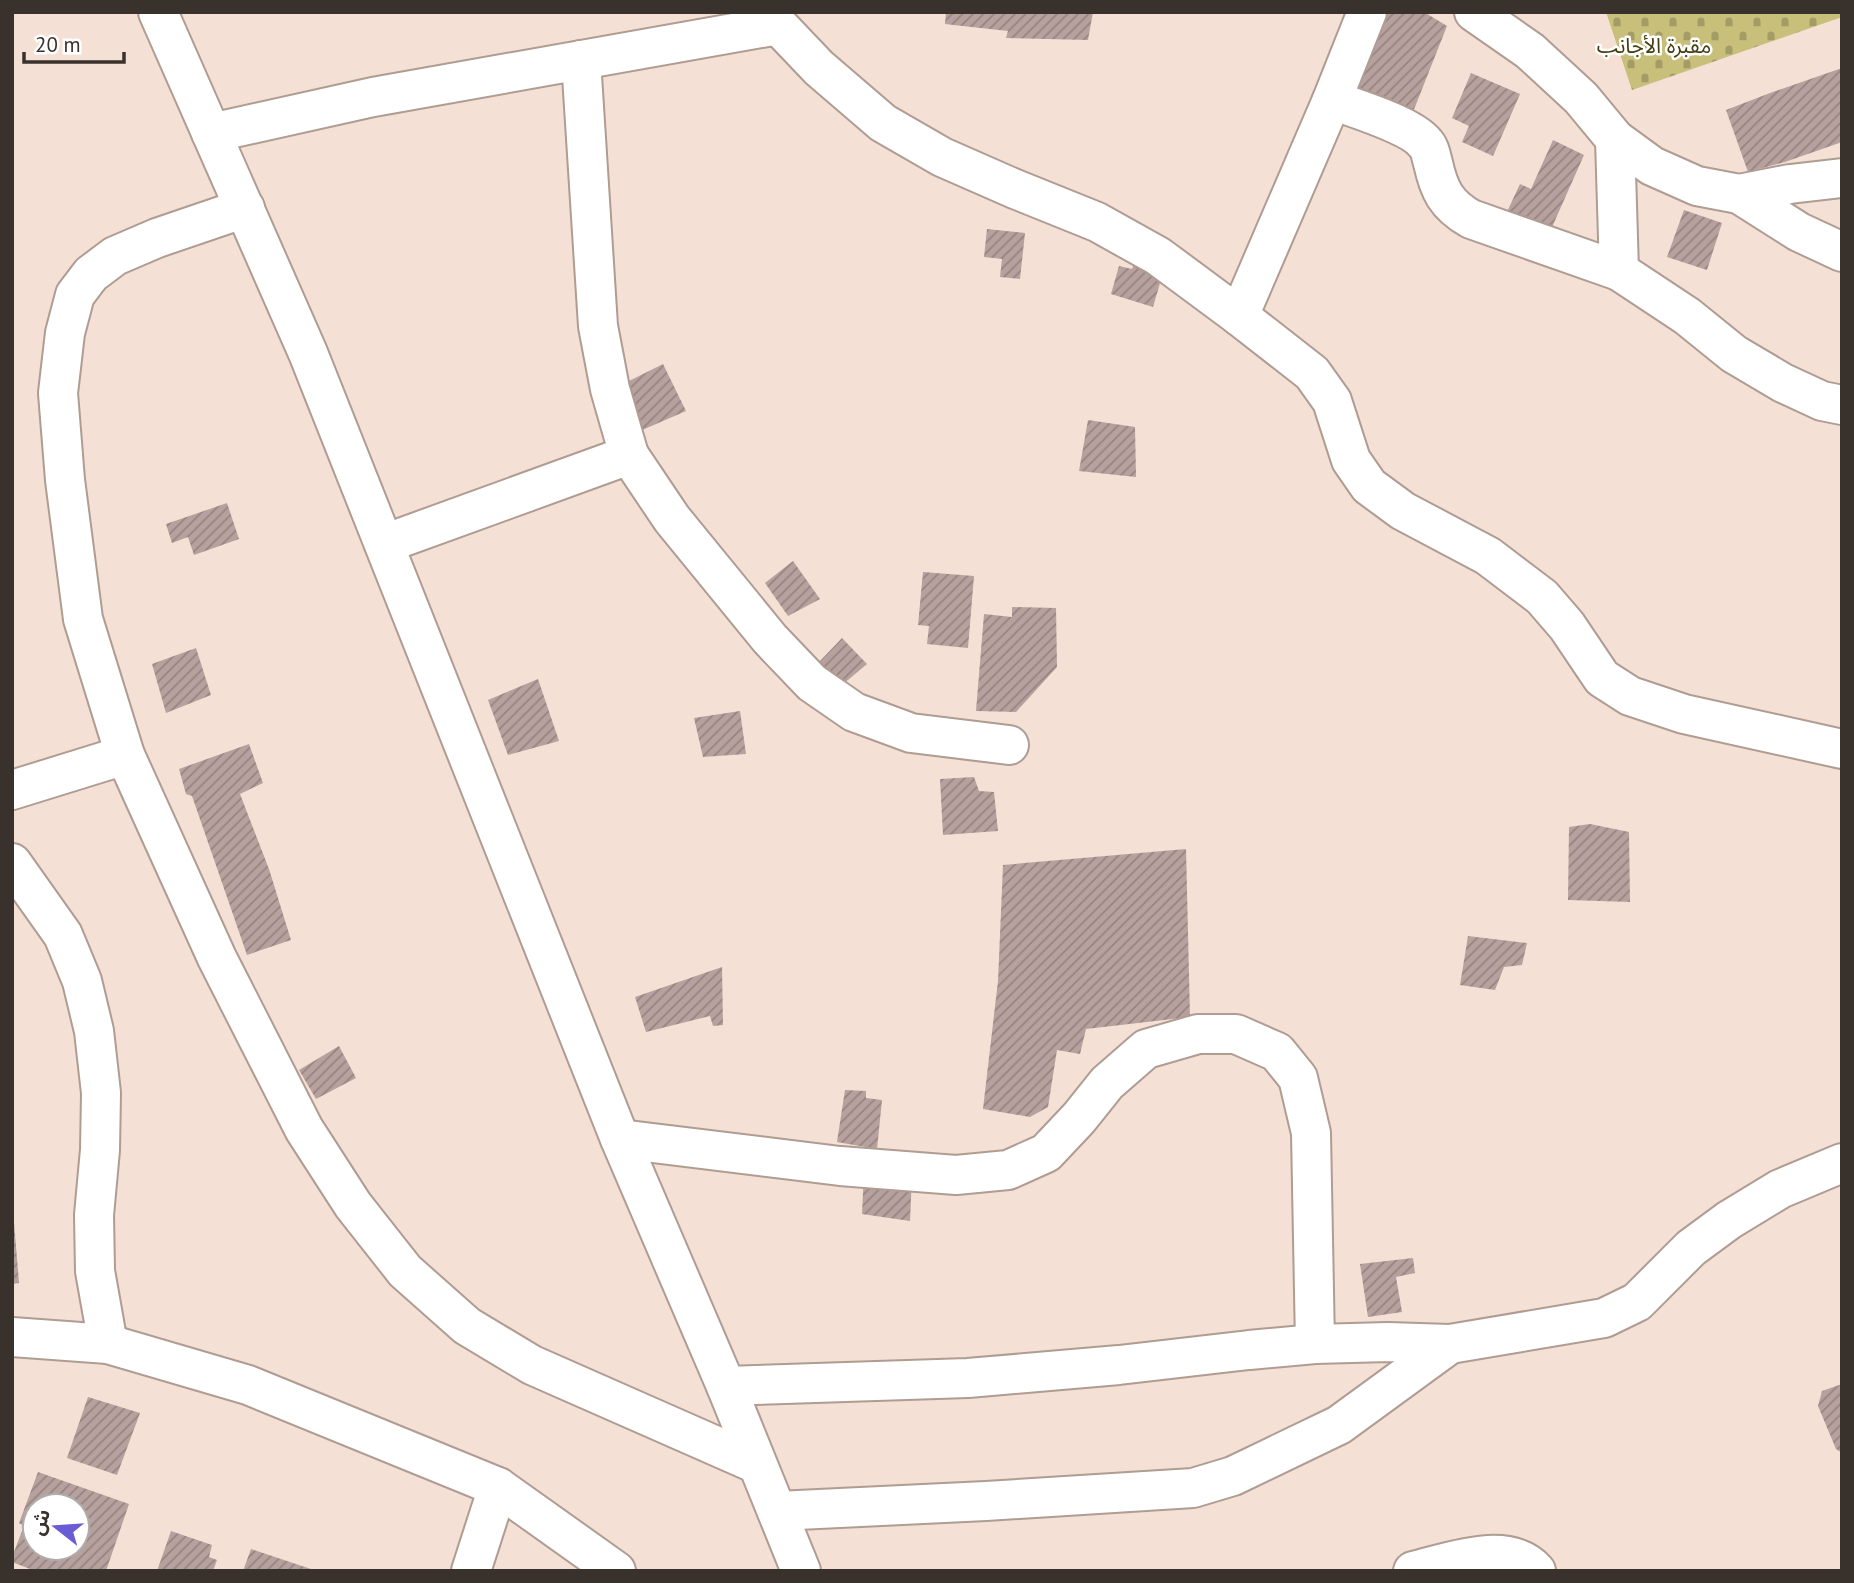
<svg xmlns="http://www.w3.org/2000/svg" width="1854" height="1583" font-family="'PT Sans','Noto Sans Arabic',sans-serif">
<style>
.cemetery{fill:url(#cemetery-stones)}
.building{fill:url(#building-hatch);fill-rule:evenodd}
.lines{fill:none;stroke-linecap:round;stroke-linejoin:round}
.street-casing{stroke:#af9c92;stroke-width:42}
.secondary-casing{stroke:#af9c92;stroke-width:42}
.street{stroke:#fff;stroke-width:38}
.secondary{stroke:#fff;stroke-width:38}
.labels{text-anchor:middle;stroke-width:5;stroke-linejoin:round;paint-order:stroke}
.park-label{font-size:21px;fill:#433d10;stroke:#fff}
</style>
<defs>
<pattern id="cemetery-stones" width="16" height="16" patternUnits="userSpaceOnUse" patternTransform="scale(1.75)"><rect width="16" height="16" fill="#c8bf7b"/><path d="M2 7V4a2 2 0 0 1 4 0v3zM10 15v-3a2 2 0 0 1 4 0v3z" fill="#a39c65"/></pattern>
<pattern id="building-hatch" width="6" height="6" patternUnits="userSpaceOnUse" patternTransform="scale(1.75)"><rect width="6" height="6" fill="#b7a19e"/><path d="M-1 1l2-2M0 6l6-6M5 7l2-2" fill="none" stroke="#968481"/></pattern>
</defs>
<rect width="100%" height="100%" fill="#f4e0d4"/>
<!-- cemetery -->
<path class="cemetery" d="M1606,12H1842V17L1632,90Z"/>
<!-- building -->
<g class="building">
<path d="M946,12H1093L1088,40L1006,38L1008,31L945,24Z"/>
<path d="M1372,12H1424L1447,26L1413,112L1345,82Z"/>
<path d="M1842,68V142L1785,162L1748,172L1726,110L1770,93Z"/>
<path d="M1471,73L1520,94L1493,156L1462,142L1469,126L1452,118Z"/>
<path d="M1553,140L1584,155L1549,234L1506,214L1520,184L1531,189Z"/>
<path d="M1684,210L1722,223L1707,270L1667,257Z"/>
<path d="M987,229L1025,233L1020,279L1000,277L1002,259L984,257Z"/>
<path d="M1137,254L1165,266L1153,307L1111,294L1119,266L1132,269Z"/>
<path d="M663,364L686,411L633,434L615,388Z"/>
<path d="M1088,420L1135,427L1136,477L1079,471Z"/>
<path d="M227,503L239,539L194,555L188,537L172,543L166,524Z"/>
<path d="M793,561L820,599L788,616L765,583Z"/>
<path d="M923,572L974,576L968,648L927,644L929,626L918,625Z"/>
<path d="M1012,607L1056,608L1057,667L1016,712L976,711L984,614L1012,617Z"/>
<path d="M842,638L867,664L842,685L819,662Z"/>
<path d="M196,648L211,695L166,713L152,664Z"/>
<path d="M538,679L559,741L508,755L488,700Z"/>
<path d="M740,711L746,754L703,757L694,718Z"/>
<path d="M249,744L263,783L240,794L269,869L291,940L247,955L192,796L186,794L179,769Z"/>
<path d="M974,777L979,791L994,792L998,831L943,835L940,779Z"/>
<path d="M1590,824L1629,832L1630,902L1568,900L1569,827Z"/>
<path d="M1186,849L1190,1017L1086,1029L1080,1054L1057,1050L1048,1107L1030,1117L983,1109L998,981L1003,865Z"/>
<path d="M1468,936L1527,943L1522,965L1504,967L1495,990L1460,985Z"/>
<path d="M722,967L723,1025L713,1026L710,1016L646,1032L635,997Z"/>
<path d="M339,1046L356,1078L316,1099L299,1070Z"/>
<path d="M845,1090L866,1091V1098L882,1100L877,1149L837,1142Z"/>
<path d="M864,1172L912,1176L910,1221L862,1214Z"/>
<path d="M12,1222H14L19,1283L12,1284Z"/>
<path d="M1413,1258L1415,1273L1396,1277L1402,1312L1368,1317L1360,1264Z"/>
<path d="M1842,1384V1453L1836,1449L1818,1406L1822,1391Z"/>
<path d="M88,1397L140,1413L117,1475L67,1458Z"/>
<path d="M38,1472L129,1504L106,1571H35L12,1562V1557L24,1526L19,1523ZM35,1506H77V1548H35Z"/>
<path d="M171,1531L212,1545L209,1557L217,1560L213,1571H157Z"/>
<path d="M251,1549L314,1570V1571H243Z"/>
</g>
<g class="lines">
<!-- street casing -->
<g class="street-casing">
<g id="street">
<path d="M769,12L778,25L819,68L883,123L942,157L1015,189L1097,222L1158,256L1239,316L1312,373L1332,401L1351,460L1369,486L1403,511L1488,556L1542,597L1567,626L1602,678L1630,696L1684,714L1842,749"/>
<path d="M1474,12L1530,51L1581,98L1615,139L1652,166L1697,186L1739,194L1790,184L1842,178"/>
<path d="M1332,100C1354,108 1411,125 1425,143C1430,148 1431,156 1433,163C1439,190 1446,205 1471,219L1619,271"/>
<path d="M211,133L373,97L778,25"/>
<path d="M1615,139L1619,271L1687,316L1734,354L1783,383L1822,401L1842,405"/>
<path d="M1739,194L1799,232L1842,252"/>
<path d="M245,208L157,238L115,256L91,274L75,295L65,333L58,393L65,480L83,619L125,755L217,958L304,1129L353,1205L405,1271L467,1326L532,1365L757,1464"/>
<path d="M1239,316L1332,100L1367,12"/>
<path d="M629,455L672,519L770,639L812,683L854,712L911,733L1009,745"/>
<path d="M384,544L629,455L610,389L598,326L581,60"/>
<path d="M12,790L125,755"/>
<path d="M12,863L63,935L82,981L94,1031L101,1093L100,1150L94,1215L95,1271L108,1344"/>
<path d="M620,1139L840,1166L956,1175L1008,1170L1046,1153L1079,1118L1107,1083L1146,1049L1198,1034H1236L1277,1052L1298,1078L1311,1133L1315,1344"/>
<path d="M12,1337L108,1344L248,1385L498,1487L616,1571"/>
<path d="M726,1386L968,1378L1119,1365L1249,1350L1315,1344L1388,1342L1450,1344L1604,1318L1637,1302L1691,1248L1729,1220L1780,1189L1842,1163"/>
<path d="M777,1511L986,1501L1193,1488L1233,1476L1339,1425L1450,1344"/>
<path d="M471,1571L498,1487"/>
<path d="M1413,1571C1448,1563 1508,1539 1536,1571"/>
</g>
</g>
<!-- secondary casing -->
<g class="secondary-casing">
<path id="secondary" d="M158,12L308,353L620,1139L726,1386L801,1571"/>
</g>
<!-- street -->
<use href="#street" class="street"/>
<!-- secondary -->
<use href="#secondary" class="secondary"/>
</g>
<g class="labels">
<!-- park labels -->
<g class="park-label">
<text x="1654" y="53">مقبرة الأجانب</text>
</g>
</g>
<!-- border -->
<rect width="1854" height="1583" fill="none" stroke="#38312c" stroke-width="28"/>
<!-- north arrow -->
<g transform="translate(56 1527) rotate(287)"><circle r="33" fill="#ffffff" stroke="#afadab" stroke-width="2"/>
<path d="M0-5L12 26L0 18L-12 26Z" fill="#6b5bd5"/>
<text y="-10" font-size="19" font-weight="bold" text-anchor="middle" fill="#38312c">ش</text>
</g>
<!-- scale -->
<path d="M24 52v10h100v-10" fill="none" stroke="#38312c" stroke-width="3.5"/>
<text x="35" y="52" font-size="21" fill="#38312c" stroke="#ffffff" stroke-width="5" paint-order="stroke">20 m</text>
</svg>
